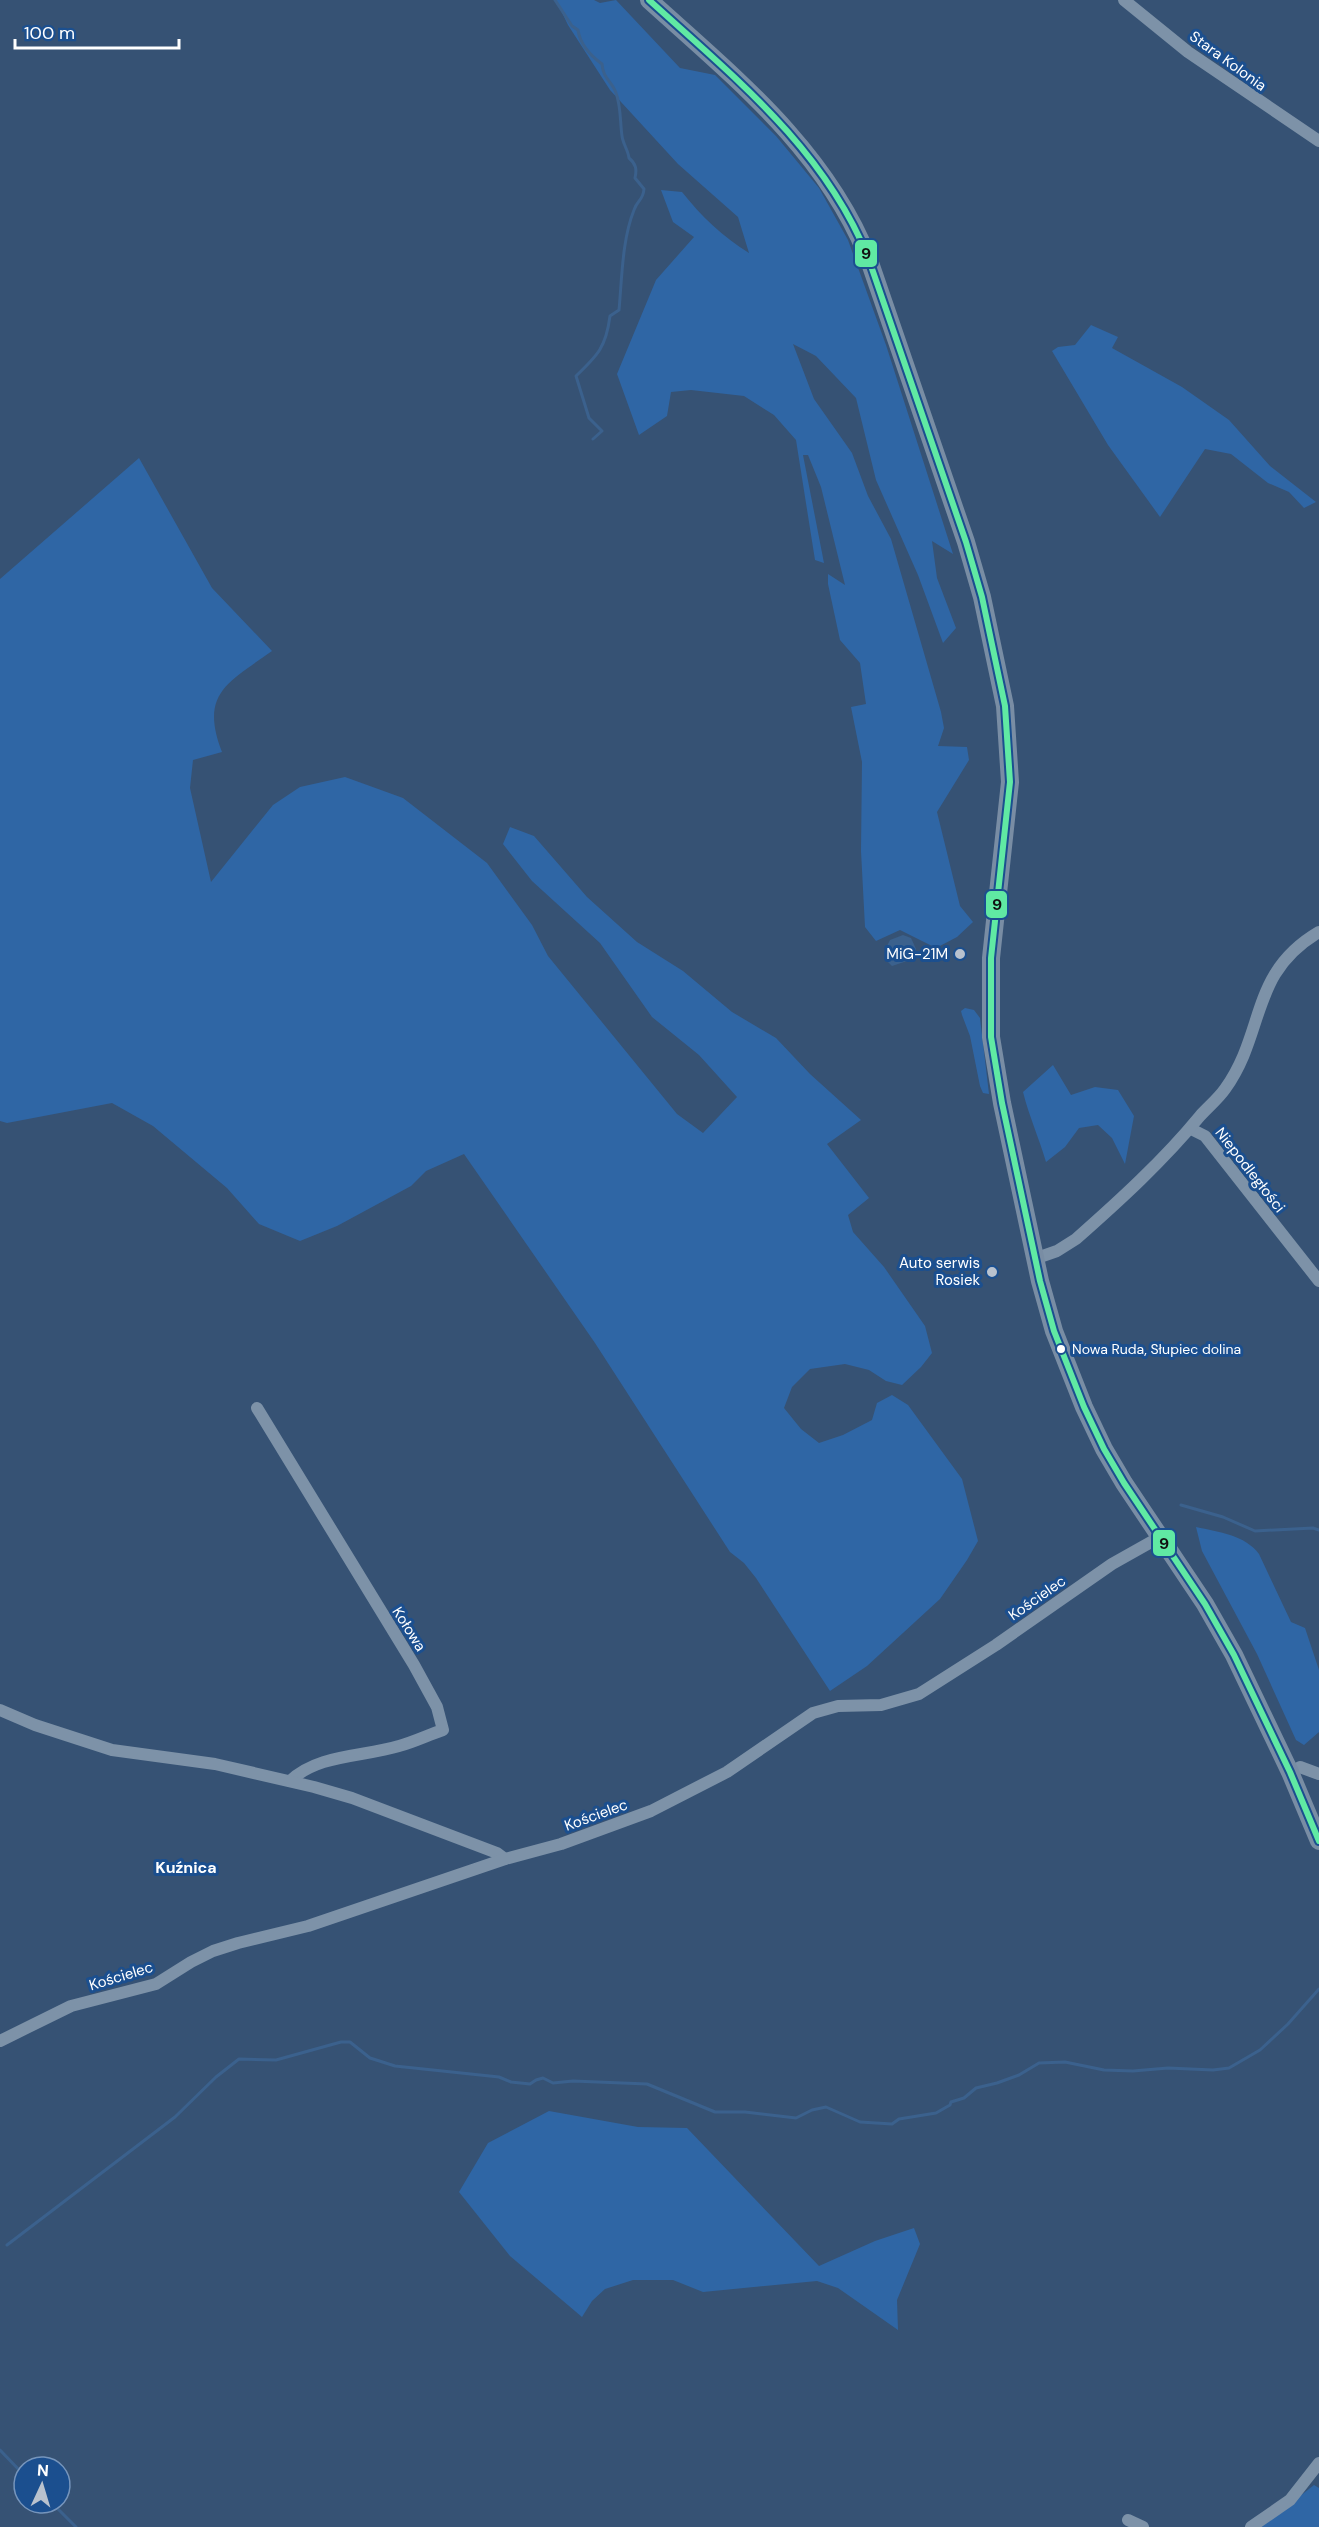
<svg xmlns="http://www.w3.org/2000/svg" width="1319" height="2527" font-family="'DM Sans',sans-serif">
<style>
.green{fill:#2f66a5}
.water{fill:#3b618d}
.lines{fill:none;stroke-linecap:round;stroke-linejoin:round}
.stream{stroke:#3b618d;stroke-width:3}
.minor{stroke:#7d92a8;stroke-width:12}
.secondary{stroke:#798da4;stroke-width:18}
.bus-1-casing{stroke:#1b4f8f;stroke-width:10}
.bus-1{stroke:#60e9a3;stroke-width:6}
.poi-dot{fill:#b9c2ce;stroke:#1b4f8f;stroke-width:2}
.bus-dot{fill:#fff;stroke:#1b4f8f;stroke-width:2}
.labels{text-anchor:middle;stroke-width:6;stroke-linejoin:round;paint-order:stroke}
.bus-label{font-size:14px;fill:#fff;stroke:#1b4f8f;text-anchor:start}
.street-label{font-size:15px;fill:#fff;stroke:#1b4f8f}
.poi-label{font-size:15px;fill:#fff;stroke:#1b4f8f;text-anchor:end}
.neighbourhood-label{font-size:16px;font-weight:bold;fill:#fff;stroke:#1b4f8f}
.line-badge{stroke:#1b4f8f;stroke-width:2}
.pale-badge-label{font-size:16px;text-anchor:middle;font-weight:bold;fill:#111}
</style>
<rect width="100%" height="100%" fill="#365274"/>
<!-- green -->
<g class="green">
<path d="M556,0H594L600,3L616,0L680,68L715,75L776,136L819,188L848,240L886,345L953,554L932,541L937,578L956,628L943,643L918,575L876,480L856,398L816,356L793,344L814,399L852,453L868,496L891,539L941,712L944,728L938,746L967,747L969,760L937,812L960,906L973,922L957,937L936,948L900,930L876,941L865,927L861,851L862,762L851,707L866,704L860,663L840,640L828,584V574L845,585L821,487L808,455H803L824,563L815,560L796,440L774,415L744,396L691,390L671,392L667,416L639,435L617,374L656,280L694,237L673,222L661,190L682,192C701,216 723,237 749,253L738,217L678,164L610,90L568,25Z"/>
<path d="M1091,325L1118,337L1112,348L1182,387L1229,420L1270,466L1316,502L1304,508L1289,492L1268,483L1231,454L1205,449L1160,517L1108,445L1052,351L1058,347L1075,345Z"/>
<path d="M139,458L212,588L272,651C229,682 199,693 222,752L193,760L190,788L211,882L273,805L300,787L345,777L403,798L487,863L532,925L548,956L677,1114L703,1133L737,1097L699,1055L652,1017L600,943L532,881L503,844L510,827L534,836L587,897L637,942L683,971L732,1012L776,1038L810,1074L861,1120L827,1144L869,1198L848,1215L853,1232L884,1267L925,1326L932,1353L921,1367L902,1385L886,1381L869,1370L845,1364L810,1369L792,1387L784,1408L801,1429L819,1443L843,1435L872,1420L877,1403L892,1395L908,1405L962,1479L978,1541L967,1560L940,1599L867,1666L830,1691L756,1578L744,1563L730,1552L595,1343L464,1154L426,1171L411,1186L337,1226L300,1241L259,1224L227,1188L153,1126L112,1103L7,1123L0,1121V579Z"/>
<path d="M965,1008L974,1010L980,1018L989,1094L983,1093L980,1086L970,1036L962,1015L961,1011Z"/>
<path d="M1053,1065L1071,1095L1095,1087L1118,1090L1134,1116L1125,1164L1112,1138L1098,1125L1079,1128L1065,1147L1046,1162C1039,1138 1029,1116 1023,1092Z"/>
<path d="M1196,1527C1219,1532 1245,1535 1259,1554L1291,1622L1305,1628L1319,1670V1732L1304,1745L1296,1740L1257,1654L1202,1551Z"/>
<path d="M549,2111L638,2127L687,2128L819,2266L875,2241L914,2228L920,2244L897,2300L898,2330L838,2288L817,2281L703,2292L673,2280H633L605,2289L592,2301L582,2317L510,2256L459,2192L488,2143Z"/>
<path d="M1314,2485L1319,2488V2527H1261Z"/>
</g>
<!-- water -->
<path class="water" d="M903,935L911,938L916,949L913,959L892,966L886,960V948L890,940Z"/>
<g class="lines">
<!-- stream -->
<g class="stream">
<path d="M555,0L572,26L578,30C580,44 591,56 602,64C603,79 612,81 616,93C621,106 620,122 622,136C623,144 628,150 629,158C636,164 637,169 635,178L644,189C643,201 637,200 634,210C622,240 622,278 619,310L610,316C606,347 598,355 576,376L589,418L602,431L593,439"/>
<path d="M1181,1505L1223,1517L1255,1531L1313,1528L1319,1530"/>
<path d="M7,2245L175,2117L216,2077L239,2059L276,2060L341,2042H350L370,2058L395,2066L499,2077L511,2082L530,2084L536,2080L543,2078L553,2083L573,2081L647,2084L715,2112H745L796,2118L812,2110L826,2107L860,2122L892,2124L899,2119L936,2113L950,2105L951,2102L964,2098L976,2088L997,2083L1019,2075L1039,2063L1065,2062L1104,2070L1133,2071L1168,2068L1213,2070L1229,2068L1260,2050L1288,2024L1319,1989"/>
<path d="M0,2450L24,2475"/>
<path d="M52,2503L76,2527"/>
</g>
<!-- minor -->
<g class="minor">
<path d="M1124,0L1188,52L1319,141"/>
<path d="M1191,1129L1205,1136L1319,1281"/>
<path d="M1037,1258L1057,1251L1076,1239C1119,1201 1163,1161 1200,1116C1208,1107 1218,1099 1225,1089C1266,1032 1249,973 1319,932"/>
<path d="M257,1408L414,1665L437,1707L443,1730C428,1735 414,1742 399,1746C363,1757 318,1754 290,1781"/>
<path d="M0,1710L35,1725L112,1750L215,1764L314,1787L352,1798L497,1853L505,1859"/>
<path d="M1290,1772L1300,1767L1319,1774"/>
<path d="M0,2041L71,2006L156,1984L191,1962L213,1951L238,1943L308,1926L505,1859L561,1844L651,1811L727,1772L813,1713L838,1706L881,1705L919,1694L996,1645L1112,1564L1160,1537"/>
<path d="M1128,2520L1143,2527"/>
<path d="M1251,2527L1290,2500L1319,2463"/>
</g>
<!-- secondary -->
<path class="secondary" d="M649,0C734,77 826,150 869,260L966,542L982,597L1005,706L1010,782L991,958V1037L1002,1103L1040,1281L1054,1331L1084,1407L1104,1449L1124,1483L1205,1604L1234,1655L1290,1772L1319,1841"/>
<!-- bus-1 casing -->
<g class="bus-1-casing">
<path id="bus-1" d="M649,0C734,77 826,150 869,260L966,542L982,597L1005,706L1010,782L991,958V1037L1002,1103L1040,1281L1054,1331L1084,1407L1104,1449L1124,1483L1205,1604L1234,1655L1290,1772L1319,1841"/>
</g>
<!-- bus-1 -->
<use href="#bus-1" class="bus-1"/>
</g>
<!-- markers -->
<g class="poi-dot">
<circle cx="960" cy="954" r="6"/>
<circle cx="992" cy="1272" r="6"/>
</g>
<circle class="bus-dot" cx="1061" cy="1349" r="5"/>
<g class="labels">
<!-- bus labels -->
<g class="bus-label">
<text x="1072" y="1354">Nowa Ruda, Słupiec dolina</text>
</g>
<!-- street labels -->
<g class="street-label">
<text transform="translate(1228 61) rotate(36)" y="5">Stara Kolonia</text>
<text transform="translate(1250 1170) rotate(52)" y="5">Niepodległości</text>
<text transform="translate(1037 1598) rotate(-35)" y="5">Kościelec</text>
<text transform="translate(409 1629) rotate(58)" y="5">Kołowa</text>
<text transform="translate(596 1815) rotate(-20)" y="5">Kościelec</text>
<text transform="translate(121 1976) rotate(-17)" y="5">Kościelec</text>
</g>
<!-- poi labels -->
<g class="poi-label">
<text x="948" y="959">MiG-21M</text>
<text x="980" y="1268">Auto serwis<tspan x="980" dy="17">Rosiek</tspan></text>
</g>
<!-- neighbourhood labels -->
<g class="neighbourhood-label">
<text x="186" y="1873">Kuźnica</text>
</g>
</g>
<g class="line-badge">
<rect x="854" y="239" width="24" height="29" rx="6" fill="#60e9a3"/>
<rect x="985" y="890" width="23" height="29" rx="6" fill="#60e9a3"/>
<rect x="1152" y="1529" width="24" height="28" rx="6" fill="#60e9a3"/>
</g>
<g class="pale-badge-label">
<text x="866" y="259">9</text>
<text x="997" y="910">9</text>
<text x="1164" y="1549">9</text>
</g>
<!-- north arrow -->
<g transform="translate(42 2485) rotate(4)"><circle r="28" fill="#1b4f8f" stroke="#7695bc" stroke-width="1.5"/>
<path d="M0-4.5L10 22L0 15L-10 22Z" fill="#b9c2ce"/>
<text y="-9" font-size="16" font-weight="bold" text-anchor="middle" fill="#ffffff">N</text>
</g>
<!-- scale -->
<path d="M15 39v9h164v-9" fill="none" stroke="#ffffff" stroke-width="3"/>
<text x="24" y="39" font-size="18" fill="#ffffff" stroke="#1b4f8f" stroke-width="4.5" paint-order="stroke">100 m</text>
</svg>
